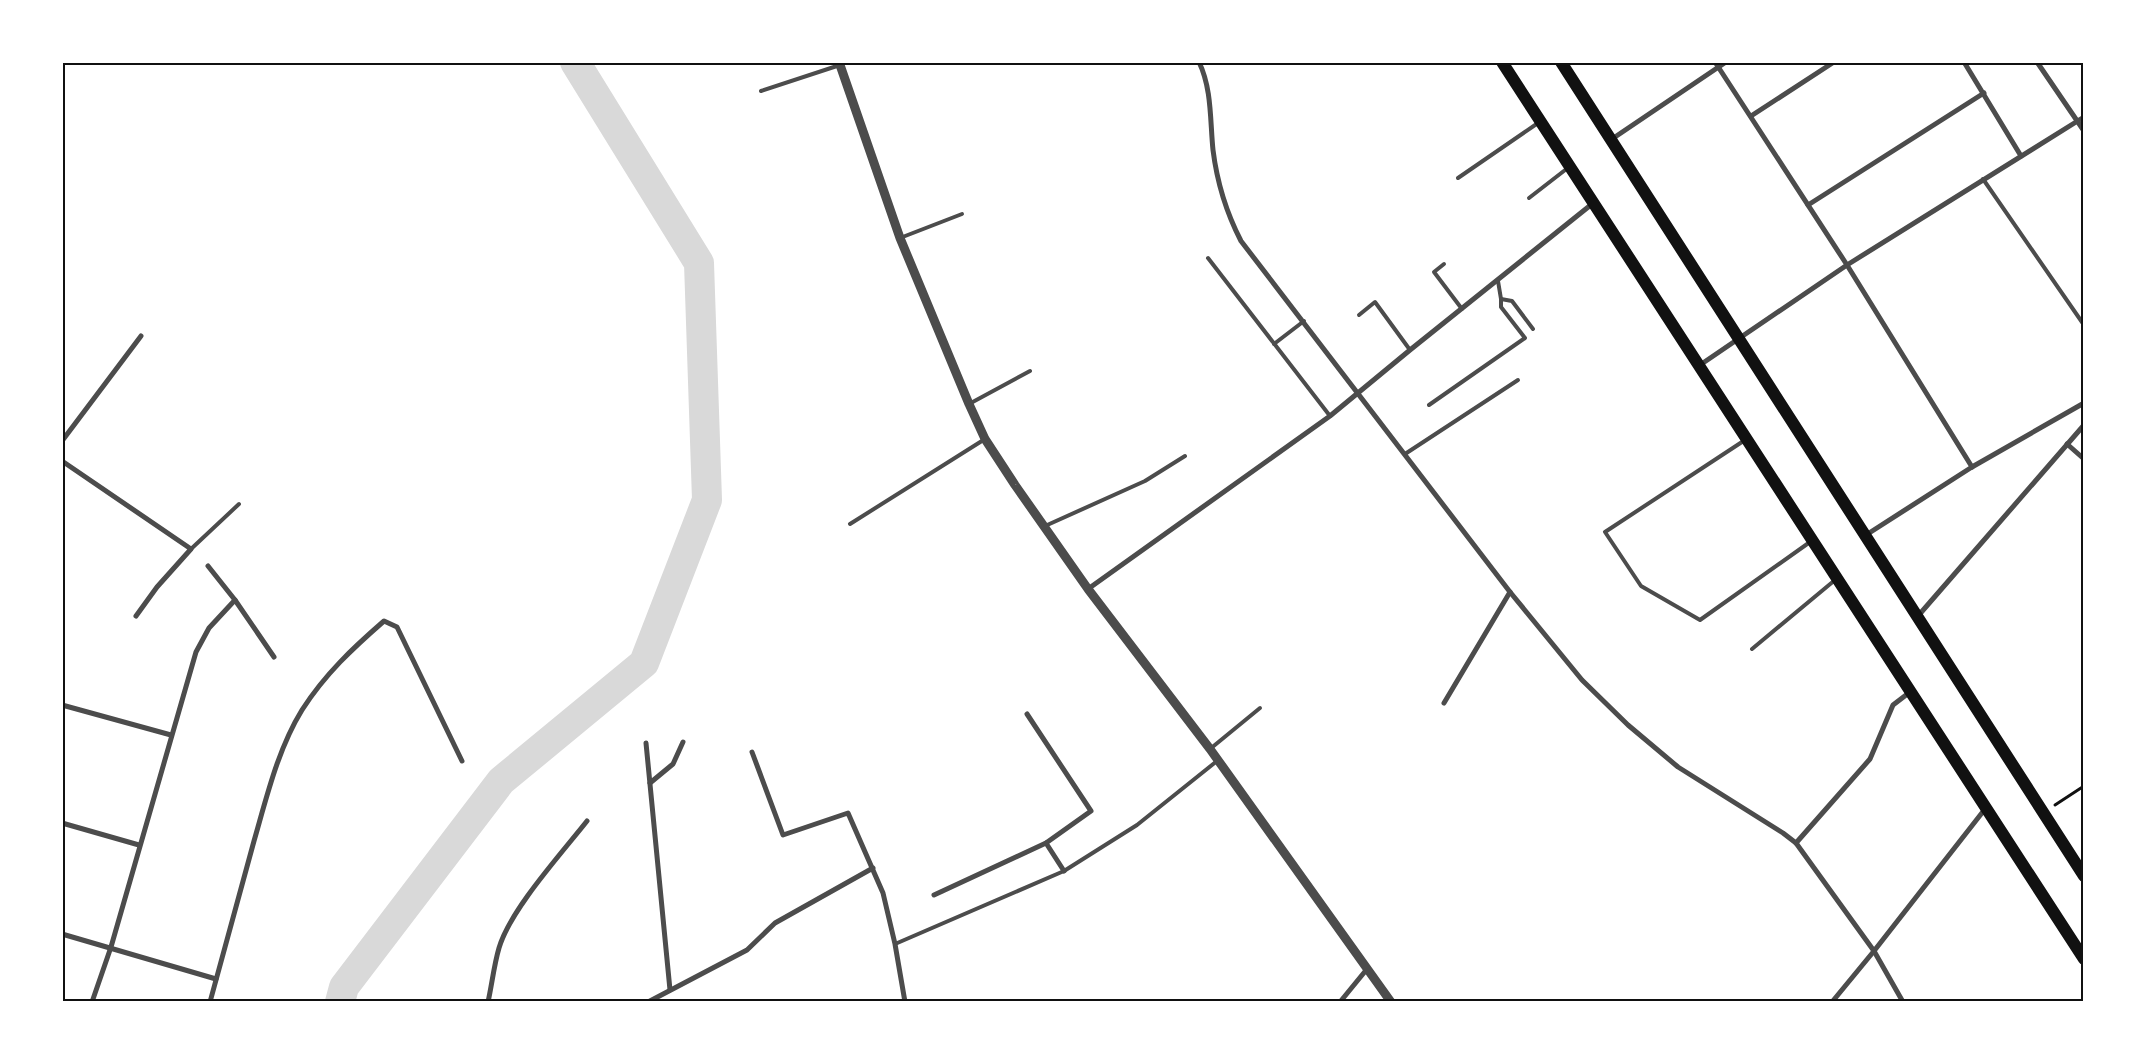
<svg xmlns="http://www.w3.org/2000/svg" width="2146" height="1064" font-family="'Varela Round',sans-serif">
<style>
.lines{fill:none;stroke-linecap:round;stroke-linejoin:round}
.river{stroke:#d9d9d9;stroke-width:30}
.path{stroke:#111;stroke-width:3}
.service{stroke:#4c4c4c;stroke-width:4}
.minor{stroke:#4c4c4c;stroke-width:5}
.tertiary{stroke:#4c4c4c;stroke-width:9}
.primary{stroke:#111;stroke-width:12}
.neatline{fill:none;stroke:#111;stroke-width:2}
</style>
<rect width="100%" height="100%" fill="#fff"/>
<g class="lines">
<!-- river -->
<path class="river" d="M340,1002L344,987L501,781L644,663L707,500L699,263L575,62"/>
<!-- path -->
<path class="path" d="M2055,805L2084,786"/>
<!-- service -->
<g class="service">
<path d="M761,91L840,65"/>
<path d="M1458,178L1538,123"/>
<path d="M1983,179L2084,325"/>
<path d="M1529,198L1569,167"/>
<path d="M900,238L962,214"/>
<path d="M1208,258L1330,416"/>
<path d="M1444,264L1434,272L1462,309"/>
<path d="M1498,281L1501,299L1512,301L1533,329"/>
<path d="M1359,315L1375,302L1410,350"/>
<path d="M1274,344L1304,321"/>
<path d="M969,404L1030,371"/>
<path d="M1429,405L1525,338L1501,307V299"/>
<path d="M1745,440L1605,532L1641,586L1700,620L1810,542"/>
<path d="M1405,454L1518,380"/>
<path d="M850,524L985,439"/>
<path d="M1045,526L1145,481L1185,456"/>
<path d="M191,549L239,504"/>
<path d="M1752,649L1835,580"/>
<path d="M1210,749L1260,708"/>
<path d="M895,944L1064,871L1137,825L1217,761"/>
</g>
<!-- minor -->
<g class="minor">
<path d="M1199,62C1212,89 1210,121 1213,150C1217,182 1226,212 1241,241L1510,592L1582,680L1628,725L1678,767L1783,833L1796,843L1874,951L1903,1002"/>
<path d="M1715,62L1847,265L1972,467"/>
<path d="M1964,62L2021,156"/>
<path d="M2037,62L2084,131"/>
<path d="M1751,116L1834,62"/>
<path d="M1612,139L1726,62"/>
<path d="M1808,205L1984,93"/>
<path d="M1700,365L1847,265L2084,117"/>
<path d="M62,441L141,336"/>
<path d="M2067,444L2084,459"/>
<path d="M62,461L191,549L157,587L136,616"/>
<path d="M1866,535L1972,467L2084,403"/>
<path d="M208,566L235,600L274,657"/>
<path d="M1088,589L1330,416L1410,350L1592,204"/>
<path d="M1918,616L2084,425"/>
<path d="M1444,703L1510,592"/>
<path d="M62,705L171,735"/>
<path d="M646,743L670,990"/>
<path d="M752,752L783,835L848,813L883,893L895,944L905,1002"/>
<path d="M650,783L673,764L683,742"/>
<path d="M62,823L139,845"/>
<path d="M1046,843L1064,871"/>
<path d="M1796,843L1870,759L1893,705L1910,692"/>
<path d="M934,895L1046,843L1091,811L1027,714"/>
<path d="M62,934L216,979"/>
<path d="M92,1002L111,947L196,652L209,628L235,600"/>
<path d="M210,1002C225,948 240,894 254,841C267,796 278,749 302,710C325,674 353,648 384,621L397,627L462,761"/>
<path d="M488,1002C492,984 494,965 499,948C510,910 561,854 587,821"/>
<path d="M648,1002L747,950L775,923L873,868"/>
<path d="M1308,1002H1310"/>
<path d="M1340,1002L1367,969"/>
<path d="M1832,1002L1874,951L1985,809"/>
</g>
<!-- tertiary -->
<path class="tertiary" d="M839,62L900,238L969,404L985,439L1015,485L1088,589L1210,749L1391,1002"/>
<!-- primary -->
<g class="primary">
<path d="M1502,62L2084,959"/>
<path d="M1561,62L2084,876"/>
</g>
</g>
<!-- border -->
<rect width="2146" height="1064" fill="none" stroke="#ffffff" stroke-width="128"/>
<rect x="64" y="64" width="2018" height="936" class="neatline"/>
</svg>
